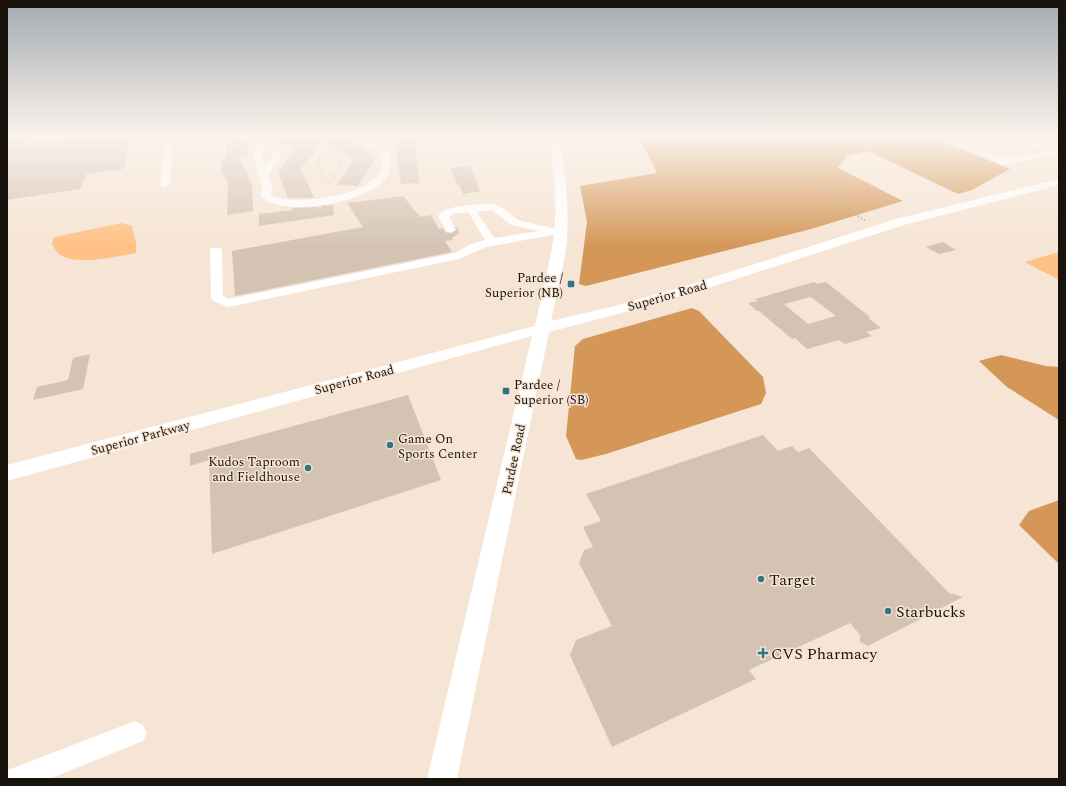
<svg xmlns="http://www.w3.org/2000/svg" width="1066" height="786" font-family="Spectral,serif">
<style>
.green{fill:#ffc184}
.forest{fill:#d49758}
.building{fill:#d4c3b3;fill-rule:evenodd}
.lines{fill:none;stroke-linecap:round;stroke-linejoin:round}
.minor-tunnel{stroke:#d5c5b6;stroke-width:12;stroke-dasharray:12 6;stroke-linecap:butt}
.path-far1{stroke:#a09387;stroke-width:1.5;stroke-dasharray:0.5 2;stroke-linecap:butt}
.path{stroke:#a09387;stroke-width:2;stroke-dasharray:1 2.5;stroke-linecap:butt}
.minor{fill:#fff;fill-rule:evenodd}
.major{fill:#fff;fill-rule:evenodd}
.poi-dot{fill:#317584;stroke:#f6e4d4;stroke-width:1.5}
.labels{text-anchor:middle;stroke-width:3;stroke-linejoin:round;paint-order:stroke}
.poi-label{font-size:13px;fill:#19130e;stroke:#f6e4d4;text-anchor:end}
.street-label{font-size:13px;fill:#19130e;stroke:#f6e4d4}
.near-poi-label{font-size:16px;fill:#19130e;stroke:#f6e4d4;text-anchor:start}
</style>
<rect width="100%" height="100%" fill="#f6e4d4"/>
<!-- green -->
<g class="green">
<path d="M122,223L132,226L136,243V253C117,256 72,268 57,252C55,250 54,246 52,244L54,237Z"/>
<path d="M1059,252V280L1025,262Z"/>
</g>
<!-- forest -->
<g class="forest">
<path d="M639,137H931L1010,169L972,190L958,194L868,151L847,156L838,168L903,201L811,229L586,286L579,284L587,222L580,186L657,173Z"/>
<path d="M692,308L699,311L763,377L766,393L761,404L606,454L581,460L576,459L566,436L575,346L583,339Z"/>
<path d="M1001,355L1046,366L1059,367V420L1007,387L979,361Z"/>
<path d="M1059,500V564L1019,525L1029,511Z"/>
</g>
<!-- building -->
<g class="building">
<path d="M27,137L23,144L79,137H130L124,169L86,174L80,189L7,200V138Z"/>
<path d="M224,137H243L248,143L247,155L238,156L248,174L247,175L252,184L253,211L227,215L228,184L221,169L222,160H225L227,144L223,139H225Z"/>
<path d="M270,137H348L376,158L358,186L337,185L353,161L324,138L312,157H309L301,169L314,198H288L278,172L294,149Z"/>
<path d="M394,137H414L417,150H416L419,183L401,184Z"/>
<path d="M470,166L480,191L463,194L459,185H457L451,168Z"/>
<path d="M403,196L420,217L431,215L439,229L443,228L446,233L449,234L453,240L445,241L452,252L235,296L232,251L363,227L347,203Z"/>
<path d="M333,205L334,215L259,226V214L293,210L292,208L318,207L320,210L322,206Z"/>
<path d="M943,242L956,250L939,254L926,247Z"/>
<path d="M814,282L817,284L826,282L870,317L868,318L881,328L866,332L872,336L845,344L839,340L807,349L795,338L792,339L759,311H757L748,303L758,301L755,299ZM811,297L836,316L808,324L784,304Z"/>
<path d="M90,354L83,389L33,400L37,387L68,380L73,358Z"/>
<path d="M408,395L441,480L212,554L209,460L190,466V454Z"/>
<path d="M763,435L778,451L792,446L798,452L809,448L949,593L963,597L868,646L860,642V635L850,623L749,670L756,679L612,747L570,655L576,640L612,626L579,563L584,550L593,547L583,527L601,521L586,494Z"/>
</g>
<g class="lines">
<!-- minor-tunnel -->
<path class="minor-tunnel" d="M451,230L455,236"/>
<!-- path-far1 -->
<g class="path-far1">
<path d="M326,137L329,145C327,149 323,151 321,155C315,165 323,177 328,185L341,165L337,155L328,148"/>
<path d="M788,137L797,144V173L842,198L846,208L859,217"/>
</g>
<!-- path -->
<path class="path" d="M858,216L866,221"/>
<!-- minor -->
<g class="minor">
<path d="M165,137H173L170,185L165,188L160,185Z"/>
<path d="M254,137C264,136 275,142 281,151L279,160L268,174L272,185L271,195C291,207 371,196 380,171C382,166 381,158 381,153L365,145L362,139L363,137H371V141L381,146V137H389C390,145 392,163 390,171C382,201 280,220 261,196L262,185L254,159L257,141ZM265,145L273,151L271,159L265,166L262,159Z"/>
<path d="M939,137H950L1004,159L1044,151L1011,139L1010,137H1021L1055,149L1059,148V154L1003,165Z"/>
<path d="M494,204L505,209L518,220L552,228H560L565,231L564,233L486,247L459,259L228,307L213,301L211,298L210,250L212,248H220L222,250L223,296L229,299L455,253L471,244L485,240L468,212L453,214L449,217L456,230L451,233L447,232L438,216C448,203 478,205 494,204ZM492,210L511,225L539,231L494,238L477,212Z"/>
<path d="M135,721L143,725L147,733L143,741L49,779H7L8,770Z"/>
</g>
<!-- major -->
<path class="major" d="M548,137H558C566,167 569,209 567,240C564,267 556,295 551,321L615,306L695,283L896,219L1059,179V185L904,225L705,289L625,312L549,332L457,779H427L532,336L7,481V465L535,326C541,298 549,269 553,241C558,210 554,167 548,137Z"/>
</g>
<!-- sky -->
<linearGradient id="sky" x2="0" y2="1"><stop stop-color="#a2aab0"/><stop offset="0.55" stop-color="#fbf3ec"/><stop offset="1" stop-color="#fbf3ec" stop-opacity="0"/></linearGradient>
<rect width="1066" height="247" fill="url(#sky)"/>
<!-- markers -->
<g class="poi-dot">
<rect x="567" y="280" width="8" height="8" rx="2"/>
<rect x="502" y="387" width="8" height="8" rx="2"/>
<circle cx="390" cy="445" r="4"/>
<circle cx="308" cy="468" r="4"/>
<circle cx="761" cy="579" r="4"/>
<circle cx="888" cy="611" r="4"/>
<path d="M761 647h4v4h4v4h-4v4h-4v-4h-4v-4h4z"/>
</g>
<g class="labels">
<!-- poi labels -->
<g class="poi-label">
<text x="563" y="282">Pardee /<tspan x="563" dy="15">Superior (NB)</tspan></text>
<text x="514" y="389" text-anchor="start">Pardee /<tspan x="514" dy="15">Superior (SB)</tspan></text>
<text x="398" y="443" text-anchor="start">Game On<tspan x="398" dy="15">Sports Center</tspan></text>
<text x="300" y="466">Kudos Taproom<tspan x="300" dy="15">and Fieldhouse</tspan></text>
</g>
<!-- street labels -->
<g class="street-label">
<text transform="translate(667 295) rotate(-16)" y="5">Superior Road</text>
<text transform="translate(354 379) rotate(-15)" y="5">Superior Road</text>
<text transform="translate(140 437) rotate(-15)" y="5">Superior Parkway</text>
<text transform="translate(513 459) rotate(-78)" y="5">Pardee Road</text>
</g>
<!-- near-poi labels -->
<g class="near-poi-label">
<text x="769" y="585">Target</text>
<text x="896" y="617">Starbucks</text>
<text x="771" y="659">CVS Pharmacy</text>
</g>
</g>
<!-- border -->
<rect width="1066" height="786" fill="none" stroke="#19130e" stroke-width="16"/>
</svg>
